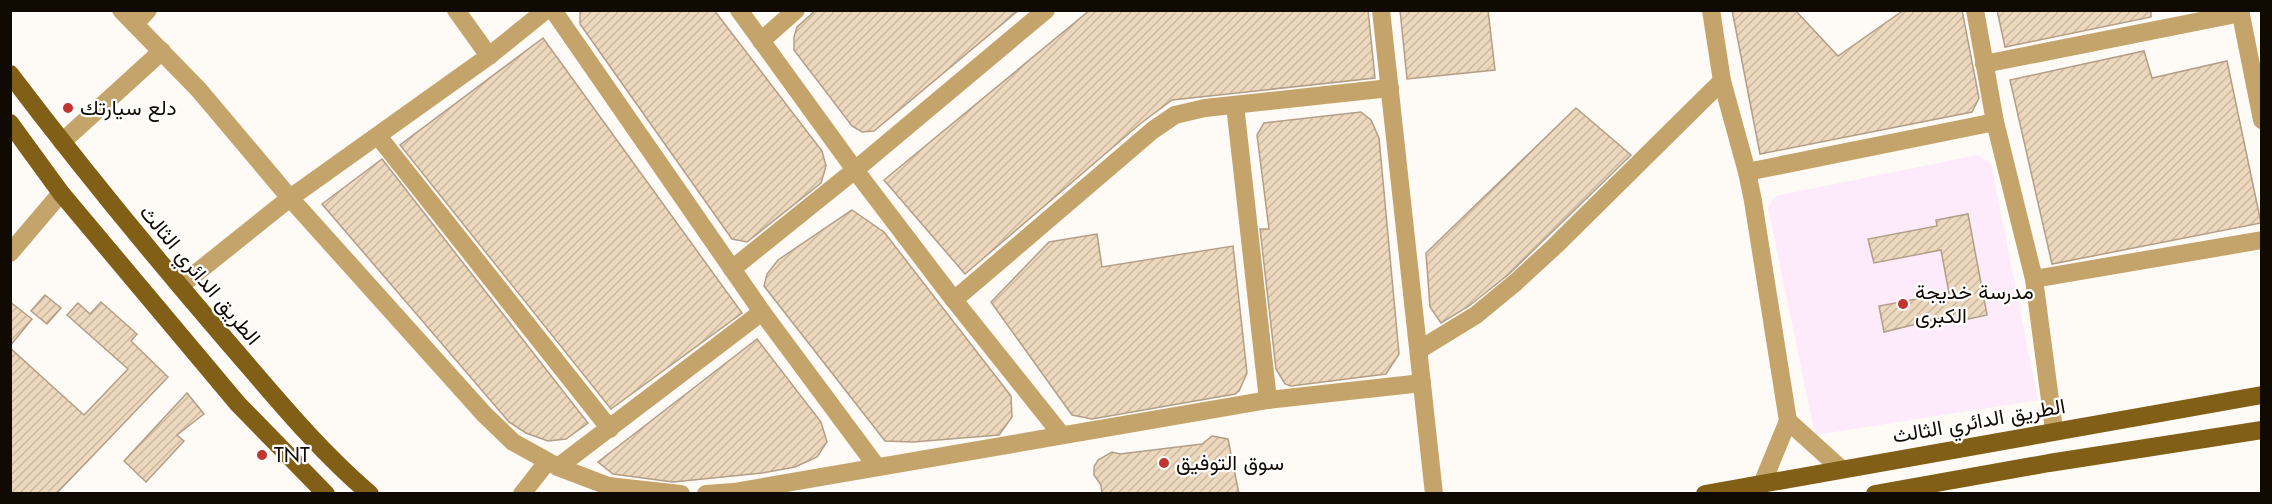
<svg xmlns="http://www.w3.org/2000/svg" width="2272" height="504" font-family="Jost,Vazirmatn,sans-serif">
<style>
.education{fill:#fdeafa}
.building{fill:url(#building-hatch);stroke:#b39e87;stroke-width:1.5}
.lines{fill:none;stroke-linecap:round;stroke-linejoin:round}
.minor{stroke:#c4a46a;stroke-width:18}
.primary{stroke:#815f16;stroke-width:18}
.poi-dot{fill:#c2342f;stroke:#fff;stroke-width:2}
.labels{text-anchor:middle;stroke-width:4.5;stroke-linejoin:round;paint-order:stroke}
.poi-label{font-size:21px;fill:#110a03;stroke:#fff;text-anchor:start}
.street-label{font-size:21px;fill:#110a03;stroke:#fff}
</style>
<defs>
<pattern id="building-hatch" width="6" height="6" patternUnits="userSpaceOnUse" patternTransform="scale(1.5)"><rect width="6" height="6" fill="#edd8be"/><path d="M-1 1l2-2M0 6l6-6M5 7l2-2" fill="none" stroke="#cab8a2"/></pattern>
</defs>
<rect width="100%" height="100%" fill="#fefaf5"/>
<!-- education -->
<path class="education" d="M1978,155L1991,164L2038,400L1815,435L1768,207L1776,196Z"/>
<!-- building -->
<g class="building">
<path d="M580,10H714L822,151L826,166L821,183L747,242L732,239L580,24Z"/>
<path d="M816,10H1019L874,131L862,132L852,126L794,50V37L797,27Z"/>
<path d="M1090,10H1368L1375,78L1172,100L1140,124L965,274L884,180Z"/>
<path d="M1400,10H1488L1495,70L1407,79Z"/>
<path d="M1732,10H1795L1838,56L1904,10H1962L1979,98L1972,112L1760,154Z"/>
<path d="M1997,10H2151V17L2005,47Z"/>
<path d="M543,38L742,313L611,409L400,145Z"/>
<path d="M2144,51L2152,78L2227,61L2261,223L2052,264L2010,80Z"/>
<path d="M1576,108L1631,155L1509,274L1469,306L1441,323L1430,307L1426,253Z"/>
<path d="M1361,112L1371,120L1379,138L1399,354L1386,374L1291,386L1285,384L1276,369L1260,229H1269L1257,135L1264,123Z"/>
<path d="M382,159L588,423L566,439L548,441L526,433L509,422L322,204Z"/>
<path d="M852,210L884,232L1011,396L1012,417L999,435L913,442L885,441L764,286L767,274L778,260Z"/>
<path d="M1968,214L1987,315L1954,322L1953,315L1884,332L1879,306L1949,293L1941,250L1874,263L1868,239L1937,226L1936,220Z"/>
<path d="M1097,234L1102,267L1233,246L1247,373L1239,391L1235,394L1092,419L1072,415L991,302L1049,242Z"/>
<path d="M45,295L61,308L47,324L31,311Z"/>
<path d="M10,302L32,319L10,346Z"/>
<path d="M101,302L137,334L131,341L168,377L56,494H10V348L84,415L128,369L67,315L78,303L90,314Z"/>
<path d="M757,339L821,422L827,442L817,457L795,467L762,473L673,482L613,474L598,462Z"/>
<path d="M187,393L204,414L177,435L184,441L146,482L124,461Z"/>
<path d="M1212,436L1228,439L1239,494H1102L1101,485L1094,475V467L1098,460L1112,452L1120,454L1202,444Z"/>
</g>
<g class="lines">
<!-- minor -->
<g class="minor">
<path d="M121,10L199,90L290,198L484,414L513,442L558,467L608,486L681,494"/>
<path d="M456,10L489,56"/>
<path d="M553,10L762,312L877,467"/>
<path d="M739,10L855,170L954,300L1061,434"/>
<path d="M1381,10L1434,494"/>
<path d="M1711,10L1722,81L1747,172L1753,201L1788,421L1762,484"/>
<path d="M1975,10L1995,122L2034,279L2262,240"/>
<path d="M2240,10L2262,120"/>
<path d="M135,24L148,10"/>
<path d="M761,41L796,10"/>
<path d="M1984,64L2241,13"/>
<path d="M1235,105L1268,400"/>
<path d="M378,136L610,429"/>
<path d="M62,142L162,51"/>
<path d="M1747,172L1995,122"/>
<path d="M10,253L61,193"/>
<path d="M732,269L855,170L1046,10"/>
<path d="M2034,279L2054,430"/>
<path d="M180,286L290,198L489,56L546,10"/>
<path d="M954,300L1153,130L1175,115L1205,108L1390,88"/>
<path d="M1419,350L1476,315L1516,282L1555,246L1722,81"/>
<path d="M1788,421L1840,468"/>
<path d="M558,467L762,312"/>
<path d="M522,494L547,462"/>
<path d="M706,494L734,492L1268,400L1422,383"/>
</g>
<!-- primary -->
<g class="primary">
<path d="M10,74C79,165 151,253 226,340C272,393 316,448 370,494"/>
<path d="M10,123L61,193L238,404L326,494"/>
<path d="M1705,494L2262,395"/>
<path d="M1875,494L2049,463L2262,430"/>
</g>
</g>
<!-- markers -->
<g class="poi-dot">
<circle cx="68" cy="108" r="6"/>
<circle cx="1903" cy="304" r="6"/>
<circle cx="262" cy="455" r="6"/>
<circle cx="1164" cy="463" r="6"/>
</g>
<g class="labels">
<!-- poi labels -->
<g class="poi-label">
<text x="80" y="115">دلع سيارتك</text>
<text x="1915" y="299">مدرسة خديجة<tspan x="1915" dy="24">الكبرى</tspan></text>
<text x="274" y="462">TNT</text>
<text x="1176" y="470">سوق التوفيق</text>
</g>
<!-- street labels -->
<g class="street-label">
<text transform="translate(200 275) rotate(50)" y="7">الطريق الدائري الثالث</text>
<text transform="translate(1979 421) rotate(-10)" y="7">الطريق الدائري الثالث</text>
</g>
</g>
<!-- border -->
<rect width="2272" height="504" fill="none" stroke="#110a03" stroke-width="24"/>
</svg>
